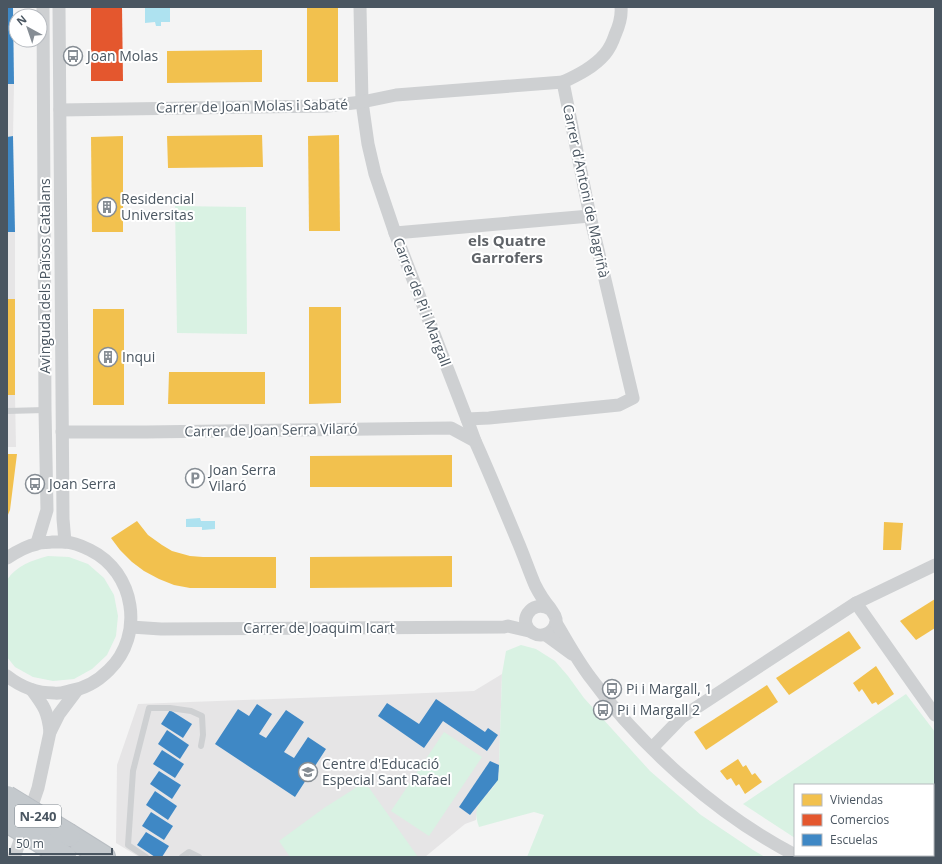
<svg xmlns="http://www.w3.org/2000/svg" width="942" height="864" font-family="'Open Sans',sans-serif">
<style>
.education{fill:#e6e5e6}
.green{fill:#d9f2e3}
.water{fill:#aee2f0}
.homes{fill:#f2c14e}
.shops{fill:#e4572e}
.schools{fill:#3f88c5}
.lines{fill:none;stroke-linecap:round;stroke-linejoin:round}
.trunk-casing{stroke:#b9bec3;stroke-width:24}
.service{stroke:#ced0d2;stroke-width:6}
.minor{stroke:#ced0d2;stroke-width:13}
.trunk{stroke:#c4c9cd;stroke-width:22}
.trunk-bridge-casing{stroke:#b9bec3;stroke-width:24;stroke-linecap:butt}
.trunk-bridge{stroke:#c4c9cd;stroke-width:22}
.labels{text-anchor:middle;stroke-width:4;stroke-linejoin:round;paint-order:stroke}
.shield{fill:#fff;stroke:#808990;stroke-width:1}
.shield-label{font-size:13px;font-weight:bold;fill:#4a5661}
.poi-label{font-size:14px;fill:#4a5661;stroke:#fff;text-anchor:start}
.street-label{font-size:14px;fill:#4a5661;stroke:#fff}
.neighbourhood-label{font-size:15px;font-weight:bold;fill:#5f6368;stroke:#fff}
</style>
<rect width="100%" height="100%" fill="#f4f4f4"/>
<!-- education -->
<g class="education">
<path d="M7,84H14L13,136L7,137Z"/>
<rect x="7" y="232" width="8" height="67"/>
<path d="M7,395H15L16,447H7Z"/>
<path d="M502,674L499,765L498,780L478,806L476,820L465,824L425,857H139L116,843L117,765L138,704L378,695L474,691Z"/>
</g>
<!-- green -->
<g class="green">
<path d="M175,206L246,207L247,334L177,333Z"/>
<path d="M48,556L69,557L88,564L104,578L114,595L118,616L116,636L107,655L92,669L74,679L53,681L33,677L15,667L7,657V580C17,565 31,561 48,556Z"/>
<path d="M521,645L536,649L555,661L568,676L584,698L650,771L701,815L753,850L765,857H527L544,815L534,812L479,827C470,803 487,799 497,781C499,777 499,770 499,765L502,674L506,651Z"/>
<path d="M906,694L935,732V857H835L830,855H933V785H795V838L743,804Z"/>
<path d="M444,732L482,757L429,836L391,811Z"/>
<path d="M365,782L418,857H290L279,841L324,808Z"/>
</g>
<!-- water -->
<g class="water">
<path d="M145,7H170V22H161V26H156L155,22L145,23Z"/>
<path d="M200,518L201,521H215V529L202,530V527H186V519Z"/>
</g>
<!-- homes -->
<g class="homes">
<rect x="307" y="7" width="31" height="75"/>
<path d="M262,50V82L167,83V51Z"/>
<path d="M262,135L263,167L168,168L167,136Z"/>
<path d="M339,135L340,231H309L308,136Z"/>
<path d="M123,136V232H92L91,137Z"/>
<rect x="7" y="299" width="8" height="96"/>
<path d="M309,307H341V403L309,404Z"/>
<rect x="93" y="309" width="31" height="96"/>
<path d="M169,372H265V404H168Z"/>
<path d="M7,454H17L10,510L7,517Z"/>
<path d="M452,455V487H310V456Z"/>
<path d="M137,521L148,535L162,545L172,551L190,556L203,557H276V588H190L174,585L159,579L144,571L132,562L120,550L111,538Z"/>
<path d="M884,522L903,523L901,550H883Z"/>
<path d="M452,556V587L310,588V557Z"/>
<path d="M935,599V628L916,640L900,621Z"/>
<path d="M849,631L861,648L789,695L776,678Z"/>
<path d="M876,666L894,694L878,705L876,702L872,704L862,689L859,692L853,683Z"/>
<path d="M767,685L778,702L706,750L694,732Z"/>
<path d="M738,759L743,767L746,765L752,775L755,773L762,782L745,794L739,784L736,786L731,778L727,780L720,771Z"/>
</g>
<!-- shops -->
<path class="shops" d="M91,7H122L123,81H91Z"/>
<!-- schools -->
<g class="schools">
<path d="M7,7H13L14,84H7Z"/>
<path d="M13,136L15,232H7V137Z"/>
<path d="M436,699L485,732L488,728L498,735L487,751L443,721L424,748L378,716L387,703L419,724Z"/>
<path d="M257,704L272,714L259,734L266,738L286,710L304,722L284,752L294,758L308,737L326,749L295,797L215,744L238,709L249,716Z"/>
<path d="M170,710L192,724L183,738L161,724Z"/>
<path d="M167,730L189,745L180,759L158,744Z"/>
<path d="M162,750L184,764L175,778L153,764Z"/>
<path d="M490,761L499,765L498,780L470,815L459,807Z"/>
<path d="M159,771L181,785L172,799L150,784Z"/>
<path d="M155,791L177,806L168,820L146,805Z"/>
<path d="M151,812L173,826L164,840L142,826Z"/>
<path d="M146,832L169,846L162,857H155L137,845Z"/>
</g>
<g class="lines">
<!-- trunk casing -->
<g class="trunk-casing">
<path id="trunk" d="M69,835L104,857"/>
</g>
<!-- service -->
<g class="service">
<path d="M7,411L45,410"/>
<path d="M146,857L128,845L133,771L149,708H170L191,711L202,716L203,735L201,746"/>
<path d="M182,857L189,852L199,857"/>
</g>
<!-- minor -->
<g class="minor">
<path d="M59,7L63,519L65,542"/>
<path d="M360,7L362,102L368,144L375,174L395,233L467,419L475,441C490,474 504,509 518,542C524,556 529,571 535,585C539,593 544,601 550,608C552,612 555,614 556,619C557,631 543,639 533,633C516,623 531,598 550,609"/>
<path d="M60,110L328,106L362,102L396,95L563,82"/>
<path d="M395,233L590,216"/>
<path d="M467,419L489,418L619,405L633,398L590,216L563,82C578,75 594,67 605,54C610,48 613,41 615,35C619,26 622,17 621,7"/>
<path d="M62,432H146L451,428L475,441"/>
<path d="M37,543L47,510L45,410L43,7"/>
<path d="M7,558C16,552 26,546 37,544C41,542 47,543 52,542C56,542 60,542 64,542C73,542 82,546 90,550C135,572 145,635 109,670C98,681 85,689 69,691C65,692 59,694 54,693C37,693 21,687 7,676"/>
<path d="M856,603L935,715"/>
<path d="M556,623C567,641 577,660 590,677C641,747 718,815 795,855"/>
<path d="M131,627L161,629L504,627L508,626L529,631"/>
<path d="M546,635L572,654"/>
<path d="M32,690C44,706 48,712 50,732"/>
<path d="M652,748L682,717L856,603L935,565"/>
<path d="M14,857L16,852L38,788L50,732L59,714L77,690"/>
</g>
<!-- trunk -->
<use href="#trunk" class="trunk"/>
<!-- trunk-bridge casing -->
<g class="trunk-bridge-casing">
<g id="trunk-bridge">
<path d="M7,797L69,835"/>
<path d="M7,821L65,857"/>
</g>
</g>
<!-- trunk-bridge -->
<use href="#trunk-bridge" class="trunk-bridge"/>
</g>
<!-- icons -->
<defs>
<g id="bus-ring" transform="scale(1)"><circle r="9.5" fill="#fff" stroke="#868d94" stroke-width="1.5"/><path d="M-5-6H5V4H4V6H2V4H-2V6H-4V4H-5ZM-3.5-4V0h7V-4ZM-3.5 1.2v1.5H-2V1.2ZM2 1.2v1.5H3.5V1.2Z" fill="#868d94"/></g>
<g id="building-ring" transform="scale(1)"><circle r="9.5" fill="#fff" stroke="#868d94" stroke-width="1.5"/><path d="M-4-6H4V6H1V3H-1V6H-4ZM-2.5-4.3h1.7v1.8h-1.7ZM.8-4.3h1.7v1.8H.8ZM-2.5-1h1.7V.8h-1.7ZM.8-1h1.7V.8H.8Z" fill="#868d94"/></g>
<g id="parking-ring" transform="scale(1)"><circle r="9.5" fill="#fff" stroke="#868d94" stroke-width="1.5"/><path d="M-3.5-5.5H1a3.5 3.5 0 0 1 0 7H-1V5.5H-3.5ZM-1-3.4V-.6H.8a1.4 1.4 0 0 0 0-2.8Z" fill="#868d94"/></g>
<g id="school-ring" transform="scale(1)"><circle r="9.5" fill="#fff" stroke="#868d94" stroke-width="1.5"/><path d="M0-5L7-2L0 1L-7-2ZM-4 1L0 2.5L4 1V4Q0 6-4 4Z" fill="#868d94"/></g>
</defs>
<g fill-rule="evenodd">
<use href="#bus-ring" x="73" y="56"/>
<use href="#building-ring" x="107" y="207"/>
<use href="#building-ring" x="108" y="357"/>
<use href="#parking-ring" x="195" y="478"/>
<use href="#bus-ring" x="35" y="484"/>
<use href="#bus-ring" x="612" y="689"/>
<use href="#bus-ring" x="603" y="710"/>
<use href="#school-ring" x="308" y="772"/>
</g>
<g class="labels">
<!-- shield labels -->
<rect class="shield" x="15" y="805" width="46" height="22" rx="3"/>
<g class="shield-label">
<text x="38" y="821">N-240</text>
</g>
<!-- poi labels -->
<g class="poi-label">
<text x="87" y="61">Joan Molas</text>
<text x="121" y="204">Residencial<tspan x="121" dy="16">Universitas</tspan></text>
<text x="122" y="362">Inqui</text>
<text x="209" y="475">Joan Serra<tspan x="209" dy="16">Vilaró</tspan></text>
<text x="49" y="489">Joan Serra</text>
<text x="626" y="694">Pi i Margall, 1</text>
<text x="617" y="715">Pi i Margall 2</text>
<text x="322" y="769">Centre d'Educació<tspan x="322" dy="16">Especial Sant Rafael</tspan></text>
</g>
<!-- street labels -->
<g class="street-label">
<text transform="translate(252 106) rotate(-1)" y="5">Carrer de Joan Molas i Sabaté</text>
<text transform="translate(586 191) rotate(78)" y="5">Carrer d'Antoni de Magriñà</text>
<text transform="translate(45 276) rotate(-90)" y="5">Avinguda dels Països Catalans</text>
<text transform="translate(422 302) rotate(69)" y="5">Carrer de Pi i Margall</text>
<text transform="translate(271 430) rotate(-1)" y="5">Carrer de Joan Serra Vilaró</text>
<text x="319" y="633">Carrer de Joaquim Icart</text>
</g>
<!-- neighbourhood labels -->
<g class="neighbourhood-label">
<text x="507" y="246">els Quatre<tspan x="507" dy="17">Garrofers</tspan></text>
</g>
</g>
<!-- border -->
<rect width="942" height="864" fill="none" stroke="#4a5661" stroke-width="16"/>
<!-- legend -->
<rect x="794" y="784" width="140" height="72" fill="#ffffff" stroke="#b7bbc0"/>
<rect x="802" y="794" width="20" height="12" fill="#f2c14e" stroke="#b7bbc0"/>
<text x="830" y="804" font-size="12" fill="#4a5661">Viviendas</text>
<rect x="802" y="814" width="20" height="12" fill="#e4572e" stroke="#b7bbc0"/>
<text x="830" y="824" font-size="12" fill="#4a5661">Comercios</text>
<rect x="802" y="834" width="20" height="12" fill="#3f88c5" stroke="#b7bbc0"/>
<text x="830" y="844" font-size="12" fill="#4a5661">Escuelas</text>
<!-- north arrow -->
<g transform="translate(28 28) rotate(320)"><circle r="19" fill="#ffffff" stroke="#b7bbc0"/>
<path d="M0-3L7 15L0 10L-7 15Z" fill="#868d94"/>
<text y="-6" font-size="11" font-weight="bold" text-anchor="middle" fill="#4a5661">N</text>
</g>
<!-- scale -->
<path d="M10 848v6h102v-6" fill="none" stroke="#4a5661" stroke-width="2"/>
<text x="16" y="848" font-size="12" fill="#4a5661" stroke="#ffffff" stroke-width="3" paint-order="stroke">50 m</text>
</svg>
